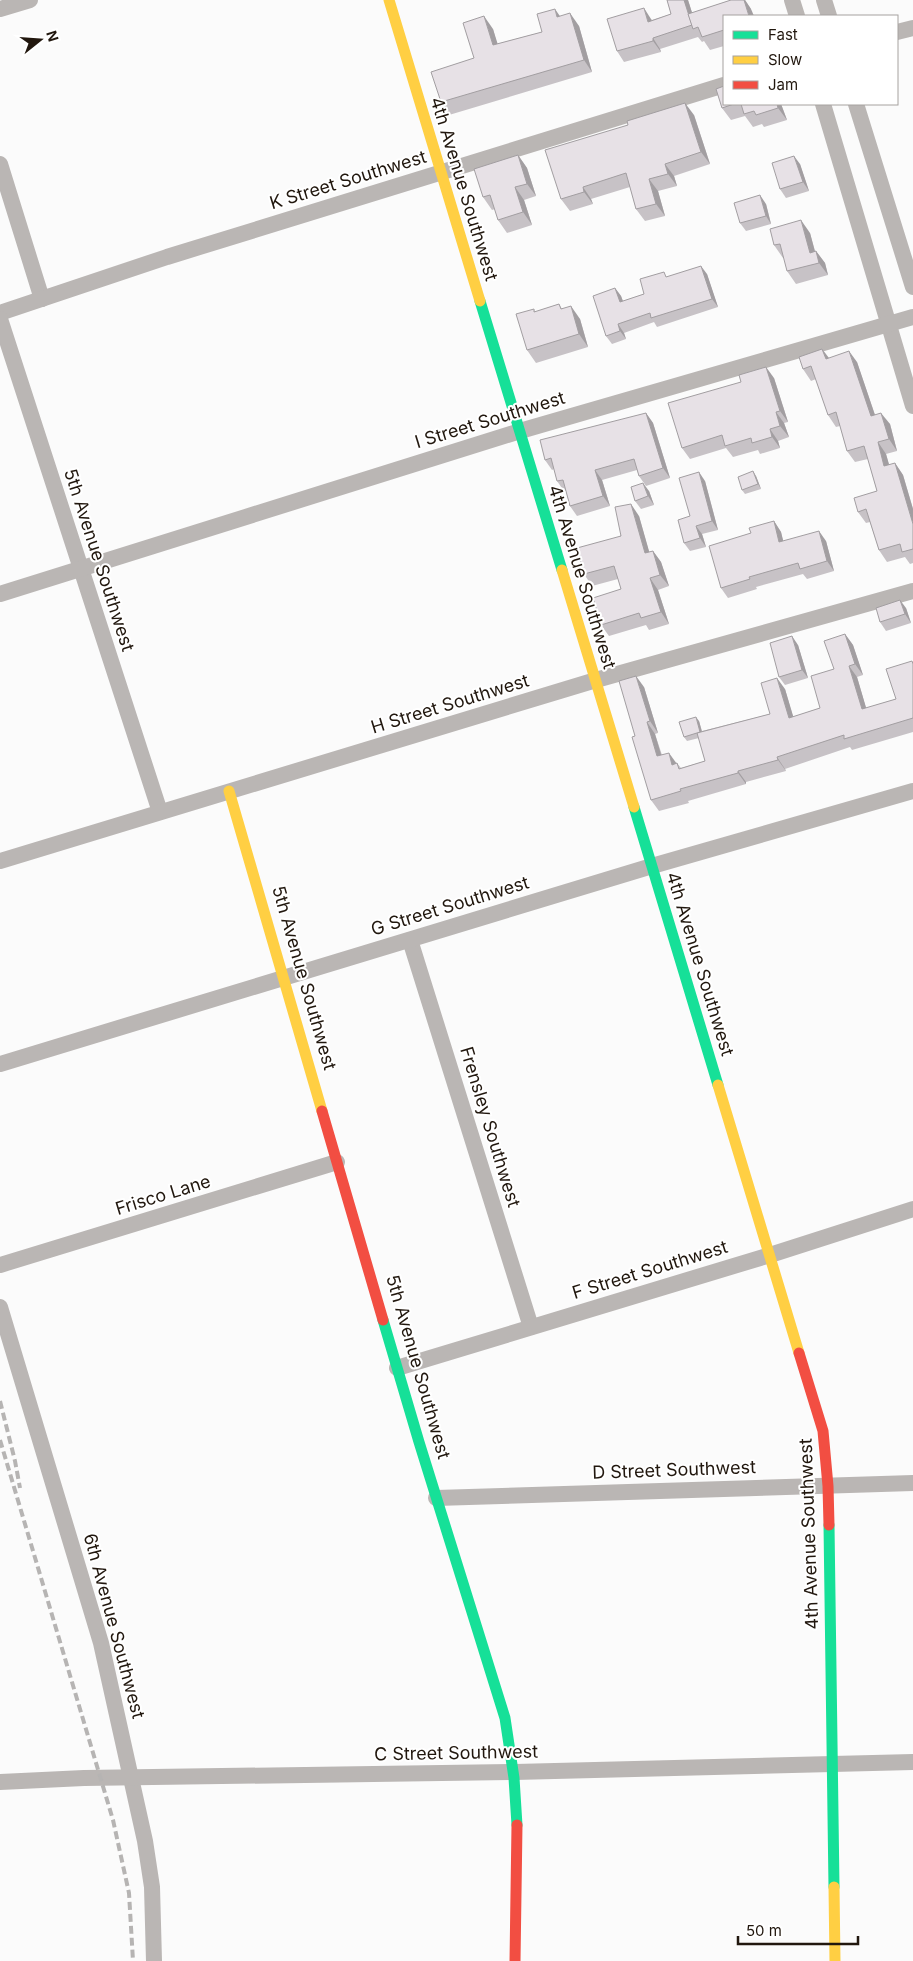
<svg xmlns="http://www.w3.org/2000/svg" width="913" height="1961" font-family="Inter,sans-serif">
<style>
.lines{fill:none;stroke-linecap:round;stroke-linejoin:round}
.street{stroke:#bab6b4;stroke-width:16}
.fast{stroke:#16e098;stroke-width:11}
.slow{stroke:#ffcf43;stroke-width:11}
.jam{stroke:#f24e42;stroke-width:11}
.rail{stroke:#b6b4b3;stroke-width:4;stroke-dasharray:8 4;stroke-linecap:butt}
.wall{fill:#c7c2c6}
.shaded-wall{fill:#a29ea1}
.building{fill:#e7e1e6;stroke:#a29ea1}
.labels{text-anchor:middle;stroke-width:4;stroke-linejoin:round;paint-order:stroke}
.street-label{font-size:18px;fill:#21170e;stroke:#fff}
</style>
<rect width="100%" height="100%" fill="#fbfbfb"/>
<g class="lines">
<!-- street -->
<g class="street">
<path d="M792,0L797,16"/>
<path d="M824,0L829,16"/>
<path d="M0,9L30,0"/>
<path d="M897,32L913,28"/>
<path d="M823,104L913,406"/>
<path d="M856,104L913,287"/>
<path d="M0,164L42,299"/>
<path d="M0,313L167,257L724,85"/>
<path d="M0,319L160,812"/>
<path d="M0,594L520,431L913,317"/>
<path d="M0,861L596,680L913,591"/>
<path d="M410,940L531,1327"/>
<path d="M0,1064L652,866L913,791"/>
<path d="M0,1265L337,1162"/>
<path d="M0,1307L101,1643L145,1841L152,1887L154,1961"/>
<path d="M397,1368L770,1255L913,1209"/>
<path d="M436,1498L913,1483"/>
<path d="M0,1782L84,1778L515,1772L913,1762"/>
</g>
<!-- fast -->
<g class="fast">
<path d="M480,301L562,570"/>
<path d="M634,807L718,1085"/>
<path d="M383,1320L419,1442L505,1718L514,1778L517,1825"/>
<path d="M829,1525L834,1887"/>
</g>
<!-- slow -->
<g class="slow">
<path d="M389,0L480,301"/>
<path d="M562,570L634,807"/>
<path d="M229,791L322,1111"/>
<path d="M718,1085L799,1353"/>
<path d="M834,1887L835,1961"/>
</g>
<!-- jam -->
<g class="jam">
<path d="M322,1111L383,1320"/>
<path d="M799,1353L823,1431L828,1486L829,1525"/>
<path d="M515,1961L517,1825"/>
</g>
<!-- rail -->
<g class="rail">
<path d="M0,1401L15,1461L20,1488"/>
<path d="M0,1440L113,1820L129,1893L133,1961"/>
</g>
</g>
<!-- wall -->
<g class="wall">
<path d="M667,0H688L692,13L731,0H745L751,9L724,16V46L710,50L704,41L702,42L698,37L660,49L661,52L624,62L617,51L651,19L652,20L671,14Z"/>
<path d="M560,16L579,26L592,72L449,115L441,102L474,58L493,29L497,44L542,32Z"/>
<path d="M724,104H781L787,120L764,127L762,124L753,127L745,116L731,120L722,108Z"/>
<path d="M694,115L710,164L674,176L677,186L658,191L665,216L645,221L636,209L630,187L591,199L593,204L570,211L561,199L628,125Z"/>
<path d="M518,155L527,168L536,196L524,200L532,225L507,233L498,220L495,209L492,210L483,197Z"/>
<path d="M800,164L809,191L786,198L780,189Z"/>
<path d="M766,204L771,224L746,231L740,223Z"/>
<path d="M810,233L815,251H816L825,263L828,275L796,284L787,271L784,258H783L774,245Z"/>
<path d="M707,274L718,307L657,327L654,322L624,333L626,339L612,344L606,336L615,288L621,296L623,301L644,294L668,277Z"/>
<path d="M559,304L562,309L580,319L588,347L536,363L527,350L534,309L535,312Z"/>
<path d="M822,349L829,358L857,362L875,415L890,424L897,451L886,454L889,465L895,463L903,475L913,509V563L910,564L905,557L887,562L879,550L870,522L866,523L858,512L877,491L868,459L855,462L847,451L840,426L836,427L828,415L816,379L811,381L803,369Z"/>
<path d="M774,378L788,422L784,423L789,437L778,441L780,448L760,454L758,450L733,457L726,448L690,459L682,448Z"/>
<path d="M646,413L653,423L670,478L646,486L639,476L637,470L602,480L610,506L577,516L570,506L566,491H564L557,481L554,469L552,470L545,460Z"/>
<path d="M756,476L761,489L745,494L742,490Z"/>
<path d="M705,481L718,530L702,534L706,547L690,551L684,543L690,516Z"/>
<path d="M649,491L654,505L641,509L635,501Z"/>
<path d="M639,516L649,552L653,551L661,562L669,586L658,590L669,624L649,630L646,625L609,636L601,625L621,589L618,579L592,586L584,574Z"/>
<path d="M774,521L781,532L783,541H826L834,571L807,579L803,574L756,587L757,589L728,598L721,588L751,533Z"/>
<path d="M906,608L911,623L886,631L880,622Z"/>
<path d="M845,634L853,645L863,675L857,677L866,708L896,699L913,662V732L852,750L850,747L785,769L786,771L746,782V784L688,801L689,803L659,811L651,800L635,736L644,687L658,733L655,734L662,755L676,764L677,763L681,768L705,761L699,738L687,741L684,737L699,721L702,731L770,714L785,689L793,717L820,708L834,669Z"/>
<path d="M798,645L808,678L785,685L779,677Z"/>
</g>
<!-- shaded-wall -->
<g class="shaded-wall">
<path d="M684,0H688L697,28L692,25Z"/>
<path d="M744,0H745L751,9L754,16H749Z"/>
<path d="M644,8L651,19L656,33L648,22Z"/>
<path d="M555,9L564,22L557,17Z"/>
<path d="M570,13L579,26L592,72L584,60Z"/>
<path d="M484,16L493,29L502,58L493,45Z"/>
<path d="M653,38L660,49L661,52L653,41Z"/>
<path d="M685,103L694,115L710,164L701,152Z"/>
<path d="M777,104H781L787,120L778,108Z"/>
<path d="M518,155L527,168L536,196L527,184Z"/>
<path d="M794,156L800,164L809,191L803,182Z"/>
<path d="M665,164L674,176L677,186L668,174Z"/>
<path d="M649,179L658,191L665,216L656,204Z"/>
<path d="M515,187L524,200L532,225L523,212Z"/>
<path d="M583,187L591,199L593,204L584,192Z"/>
<path d="M760,195L766,204L771,224L766,216Z"/>
<path d="M801,220L810,233L818,263L810,253Z"/>
<path d="M816,251L825,263L828,275L819,263Z"/>
<path d="M701,266L707,274L718,307L712,299Z"/>
<path d="M615,288L621,296L626,310L620,302Z"/>
<path d="M571,306L580,319L588,347L579,334Z"/>
<path d="M618,324L624,333L626,339L620,331Z"/>
<path d="M822,349L831,361L826,359Z"/>
<path d="M849,351L857,362L879,427L871,416Z"/>
<path d="M766,367L774,378L788,422L780,411Z"/>
<path d="M776,412L784,423L789,437L780,426Z"/>
<path d="M646,413L653,423L670,478L663,468Z"/>
<path d="M881,413L890,424L897,451L889,439Z"/>
<path d="M770,429L778,441L780,448L772,437Z"/>
<path d="M878,442L886,454L893,478L884,466Z"/>
<path d="M895,463L903,475L913,509V524Z"/>
<path d="M595,470L602,480L610,506L603,496Z"/>
<path d="M753,471L756,476L761,489L758,484Z"/>
<path d="M699,472L705,481L718,530L712,521Z"/>
<path d="M643,483L649,491L654,505L648,496Z"/>
<path d="M631,504L639,516L653,565L645,553Z"/>
<path d="M774,521L781,532L786,552L779,542Z"/>
<path d="M696,526L702,534L706,547L700,538Z"/>
<path d="M819,531L826,541L834,571L827,561Z"/>
<path d="M653,551L661,562L669,586L660,575Z"/>
<path d="M650,578L658,590L669,624L661,612Z"/>
<path d="M900,600L906,608L911,623L905,614Z"/>
<path d="M845,634L853,645L863,675L855,664Z"/>
<path d="M792,636L798,645L808,678L802,670Z"/>
<path d="M849,666L857,677L870,721L862,709Z"/>
<path d="M636,676L644,687L658,733L650,721Z"/>
<path d="M777,678L785,689L797,729L789,718Z"/>
<path d="M696,717L699,721L703,736L700,732Z"/>
<path d="M647,722L655,734L665,768L657,756Z"/>
<path d="M669,753L677,764L672,765Z"/>
<path d="M777,757L785,769L786,771L778,760Z"/>
<path d="M738,771L746,782V784L738,773Z"/>
</g>
<!-- building -->
<g class="building">
<path d="M667,0H684L692,25L653,38V41L617,51L607,19L644,8L648,22L671,14Z"/>
<path d="M731,0H744L749,16H724V30L702,37L698,27L693,29L688,14Z"/>
<path d="M555,9L557,17L570,13L584,60L441,102L431,72L474,58L463,23L484,16L493,45L542,32L537,14Z"/>
<path d="M724,86V104H734L722,108L716,89Z"/>
<path d="M685,103L701,152L665,164L668,174L649,179L656,204L636,209L626,173L583,187L584,192L561,199L545,150L628,125L627,121Z"/>
<path d="M741,104H777L778,108L756,115L754,111L744,114Z"/>
<path d="M518,155L527,184L515,187L523,212L498,220L490,195L483,197L474,169Z"/>
<path d="M794,156L803,182L780,189L772,163Z"/>
<path d="M760,195L766,216L740,223L734,203Z"/>
<path d="M801,220L810,253L816,251L819,263L787,271L780,244L774,245L770,229Z"/>
<path d="M701,266L712,299L651,318L650,313L618,324L620,331L606,336L593,296L615,288L620,302L644,294L640,279L664,272L666,277Z"/>
<path d="M559,304L561,309L571,306L579,334L527,350L516,314L534,309V312Z"/>
<path d="M822,349L826,359L849,351L871,416L881,413L889,439L878,442L884,466L895,463L913,524V549L902,552L900,544L879,550L866,509L858,512L854,498L877,491L864,446L847,451L836,412L828,415L811,366L803,369L799,357Z"/>
<path d="M766,367L780,411L776,412L780,426L770,429L772,437L752,443L751,438L725,446L722,435L682,448L668,403L741,382L739,375Z"/>
<path d="M646,413L663,468L639,476L634,459L595,470L603,496L570,506L563,480L557,481L551,458L545,460L540,440Z"/>
<path d="M753,471L758,484L742,490L738,477Z"/>
<path d="M699,472L712,521L696,526L700,538L684,543L678,520L690,516L679,478Z"/>
<path d="M643,483L648,496L635,501L631,487Z"/>
<path d="M631,504L645,553L653,551L660,575L650,578L661,612L641,618L639,613L601,625L593,598L621,589L614,566L584,574L577,548L621,536L615,507Z"/>
<path d="M774,521L779,542L819,531L827,561L800,569L798,563L749,577L750,579L721,588L709,546L751,533L749,528Z"/>
<path d="M900,600L905,614L880,622L876,608Z"/>
<path d="M845,634L855,664L849,666L862,709L896,699L886,669L912,661L913,664V718L844,739V735L777,757L778,760L738,771V773L680,789L681,791L651,800L632,737L635,736L619,681L636,676L650,721L647,722L657,756L669,753L672,765L677,763L679,769L705,761L697,733L770,714L761,683L777,678L789,718L820,708L811,676L834,669L824,641Z"/>
<path d="M792,636L802,670L779,677L770,643Z"/>
<path d="M696,717L700,732L684,737L679,722Z"/>
</g>
<g class="labels">
<!-- street labels -->
<g class="street-label">
<text transform="translate(348 180) rotate(-17)" y="6">K Street Southwest</text>
<text transform="translate(464 189) rotate(73)" y="6">4th Avenue Southwest</text>
<text transform="translate(490 420) rotate(-17)" y="6">I Street Southwest</text>
<text transform="translate(99 560) rotate(72)" y="6">5th Avenue Southwest</text>
<text transform="translate(582 577) rotate(73)" y="6">4th Avenue Southwest</text>
<text transform="translate(450 704) rotate(-17)" y="6">H Street Southwest</text>
<text transform="translate(450 906) rotate(-17)" y="6">G Street Southwest</text>
<text transform="translate(700 964) rotate(73)" y="6">4th Avenue Southwest</text>
<text transform="translate(304 978) rotate(74)" y="6">5th Avenue Southwest</text>
<text transform="translate(490 1127) rotate(73)" y="6">Frensley Southwest</text>
<text transform="translate(163 1195) rotate(-17)" y="6">Frisco Lane</text>
<text transform="translate(650 1270) rotate(-17)" y="6">F Street Southwest</text>
<text transform="translate(418 1367) rotate(74)" y="6">5th Avenue Southwest</text>
<text transform="translate(674 1470) rotate(-2)" y="6">D Street Southwest</text>
<text transform="translate(809 1534) rotate(-92)" y="6">4th Avenue Southwest</text>
<text transform="translate(114 1626) rotate(75)" y="6">6th Avenue Southwest</text>
<text transform="translate(456 1753) rotate(-1)" y="6">C Street Southwest</text>
</g>
</g>
<!-- legend -->
<rect x="723" y="15" width="175" height="90" fill="#ffffff" stroke="#a6a29f"/>
<rect x="733" y="31" width="25" height="8" fill="#16e098" stroke="#a6a29f"/>
<text x="768" y="40" font-size="15" fill="#21170e">Fast</text>
<rect x="733" y="56" width="25" height="8" fill="#ffcf43" stroke="#a6a29f"/>
<text x="768" y="65" font-size="15" fill="#21170e">Slow</text>
<rect x="733" y="81" width="25" height="8" fill="#f24e42" stroke="#a6a29f"/>
<text x="768" y="90" font-size="15" fill="#21170e">Jam</text>
<!-- north arrow -->
<g transform="translate(40 40) rotate(73)" stroke="#ffffff" stroke-width="4" paint-order="stroke">
<path d="M0-4L9 19L0 12L-9 19Z" fill="#21170e"/>
<text y="-8" font-size="14" font-weight="bold" text-anchor="middle" fill="#21170e">N</text>
</g>
<!-- scale -->
<path d="M738 1936v8h120v-8" fill="none" stroke="#21170e" stroke-width="2.5"/>
<text x="746" y="1936" font-size="15" fill="#21170e" stroke="#ffffff" stroke-width="4" paint-order="stroke">50 m</text>
</svg>
